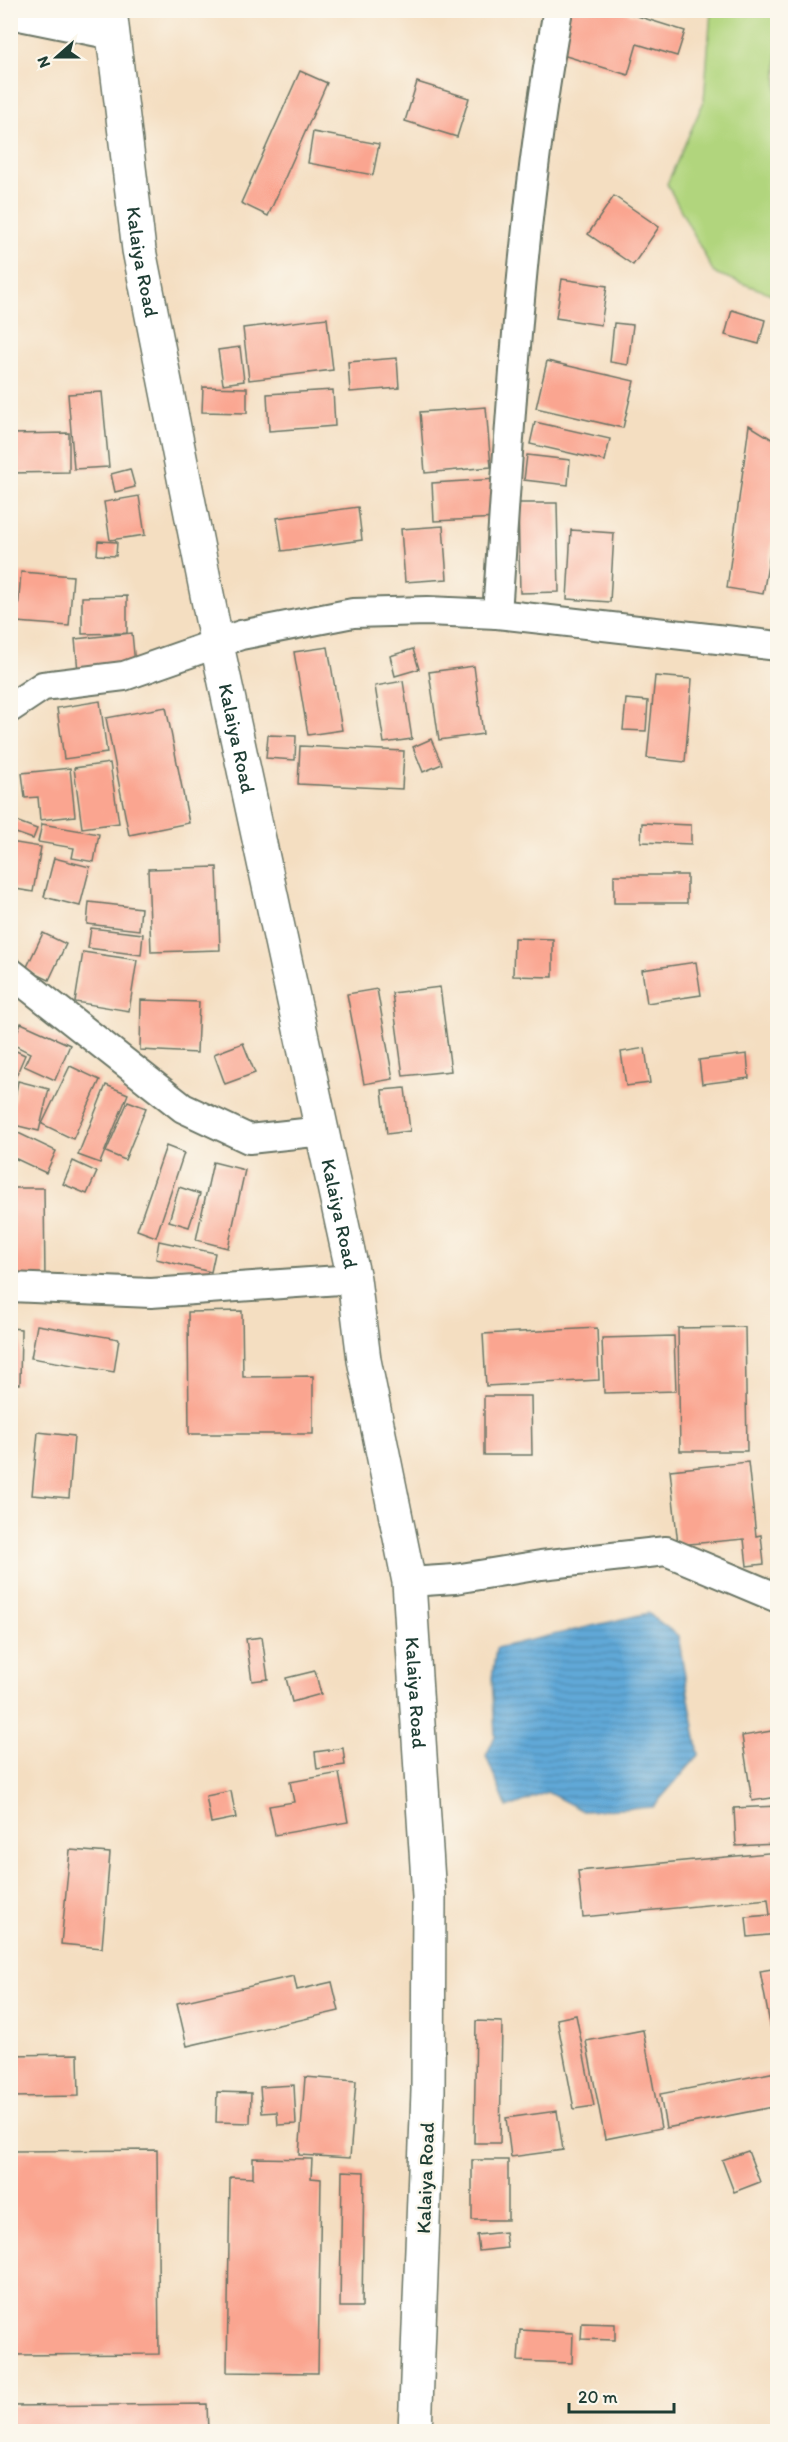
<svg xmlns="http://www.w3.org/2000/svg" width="788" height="2442" font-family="Itim,sans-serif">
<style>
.grass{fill:#b1d57d;stroke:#688958;stroke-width:1.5}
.water{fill:url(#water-rules);stroke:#407386;stroke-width:1.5}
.building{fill:#faa590}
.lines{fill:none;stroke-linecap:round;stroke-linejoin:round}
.minor-casing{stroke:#6a7565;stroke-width:32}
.secondary-casing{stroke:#6a7565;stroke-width:36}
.minor{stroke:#fff;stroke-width:28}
.secondary{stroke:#fff;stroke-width:33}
.labels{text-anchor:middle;stroke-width:5;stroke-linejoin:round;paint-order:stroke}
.street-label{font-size:20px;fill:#1f3d34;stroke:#fbf7ec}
</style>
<defs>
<pattern id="water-rules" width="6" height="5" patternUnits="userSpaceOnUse" patternTransform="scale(1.5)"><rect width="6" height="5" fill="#61a9d8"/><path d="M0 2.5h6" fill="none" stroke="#4f8bb0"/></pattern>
</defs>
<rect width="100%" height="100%" fill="#fbf7ec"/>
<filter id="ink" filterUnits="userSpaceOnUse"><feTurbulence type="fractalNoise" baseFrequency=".0167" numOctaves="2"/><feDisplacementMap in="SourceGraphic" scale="12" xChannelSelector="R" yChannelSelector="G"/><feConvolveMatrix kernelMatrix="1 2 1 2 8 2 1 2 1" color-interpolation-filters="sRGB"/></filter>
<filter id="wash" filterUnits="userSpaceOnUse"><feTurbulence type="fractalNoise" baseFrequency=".008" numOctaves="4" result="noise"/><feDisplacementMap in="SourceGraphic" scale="24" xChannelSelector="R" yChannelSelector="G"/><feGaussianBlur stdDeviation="1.35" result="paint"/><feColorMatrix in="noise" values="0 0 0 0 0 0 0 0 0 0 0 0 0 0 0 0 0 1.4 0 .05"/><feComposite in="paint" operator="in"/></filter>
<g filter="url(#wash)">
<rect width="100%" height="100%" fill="#f4dec1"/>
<!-- grass -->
<path class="grass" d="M711,11H777V296L714,273L667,184L704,101Z"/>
<!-- water -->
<path class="water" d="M648,1613L678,1636L699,1755L653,1807L583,1811L547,1792L507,1808L486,1756L495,1736L492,1678L496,1648Z"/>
<g id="blocks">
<!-- building -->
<g class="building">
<path d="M569,10H618L685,31L677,56L637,44L628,75L556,53Z"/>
<path d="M300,71L327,83L268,216L241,203Z"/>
<path d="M417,82L469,98L457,137L405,121Z"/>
<path d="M313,132L379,144L373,175L308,163Z"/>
<path d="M614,196L659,227L633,265L588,234Z"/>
<path d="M562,279L607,286L601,325L556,318Z"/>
<path d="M732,310L765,320L759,344L725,335Z"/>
<path d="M327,318L333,370L249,380L243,328Z"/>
<path d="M614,323L633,325L628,365L610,362Z"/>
<path d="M240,347L244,381L223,384L218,350Z"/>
<path d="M397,358L399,388L350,392L348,362Z"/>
<path d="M547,361L634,381L623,428L536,408Z"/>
<path d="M203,387L247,388V413L202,412Z"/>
<path d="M333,390L335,426L269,431L267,394Z"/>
<path d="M102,392L109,467L74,469L68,394Z"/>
<path d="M486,407L491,467L425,473L420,412Z"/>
<path d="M535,422L610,439L605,461L530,444Z"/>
<path d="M749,425L778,443V508L763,594L727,588Z"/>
<path d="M69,433V472L10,473V434Z"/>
<path d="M527,455L570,460L568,485L524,480Z"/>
<path d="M130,469L135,487L115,492L111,474Z"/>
<path d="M497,479L499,518L434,521L432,483Z"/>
<path d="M139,496L145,535L110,540L104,502Z"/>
<path d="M518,503H557L559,592L520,593Z"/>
<path d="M358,507L362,540L282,551L277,518Z"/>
<path d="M443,526L447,579L405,582L401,529Z"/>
<path d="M571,530L614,533L610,602L567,599Z"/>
<path d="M98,541L117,542L116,556L97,555Z"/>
<path d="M21,572L73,576L69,626L17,622Z"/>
<path d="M127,596V633L82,634V597Z"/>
<path d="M132,633L135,665L78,671L75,639Z"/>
<path d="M328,647L342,730L308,735L294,652Z"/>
<path d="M413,649L419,669L395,676L390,656Z"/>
<path d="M474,666L483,734L439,740L429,672Z"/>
<path d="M655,676L692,679L685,762L647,758Z"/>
<path d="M403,681L412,739L384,743L375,686Z"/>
<path d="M626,699L648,701L646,731L623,730Z"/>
<path d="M100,701L107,753L64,759L57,708Z"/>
<path d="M166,707L189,823L129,835L106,718Z"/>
<path d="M268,735L296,736L295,760L266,758Z"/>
<path d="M431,739L442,764L423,772L413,747Z"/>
<path d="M300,746L404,751L402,789L298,784Z"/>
<path d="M110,763L119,823L82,828L74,768Z"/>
<path d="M70,768L75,816L40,820L38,797L25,798L22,773Z"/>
<path d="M13,820L37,829L33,839L10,831Z"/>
<path d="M642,823L691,825V844L641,842Z"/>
<path d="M42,824L99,834L94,862L72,858L74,848L38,842Z"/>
<path d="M10,842L41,847L33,892L10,888Z"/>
<path d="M54,858L90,867L80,906L44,897Z"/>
<path d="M217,867L220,950L151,952L148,869Z"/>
<rect x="614" y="875" width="73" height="28"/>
<path d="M89,902L141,908L139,930L87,924Z"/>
<path d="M91,928L143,934L141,955L88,948Z"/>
<path d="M43,933L66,944L49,980L26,969Z"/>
<path d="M514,938L553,939V977L513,976Z"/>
<path d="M83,952L137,960L129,1011L75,1002Z"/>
<path d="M696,962L701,995L647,1003L642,970Z"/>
<path d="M440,987L451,1071L403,1076L392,993Z"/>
<path d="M377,989L393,1079L364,1084L347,994Z"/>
<path d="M141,1000L199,1002L197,1053L140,1050Z"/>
<path d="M21,1023L70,1045L55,1080L24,1066L30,1053L12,1044Z"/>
<path d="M243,1043L255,1073L225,1084L214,1054Z"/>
<path d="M645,1048L650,1083L626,1086L621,1052Z"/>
<path d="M14,1050L25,1055L15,1078L10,1076V1057Z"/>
<path d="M747,1054L749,1078L702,1084L699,1060Z"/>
<path d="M70,1066L100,1080L73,1139L42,1124Z"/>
<path d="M18,1081L49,1089L39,1131L10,1124Z"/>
<path d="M106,1085L128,1094L100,1163L78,1155Z"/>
<path d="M405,1088L410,1131L387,1134L382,1090Z"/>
<path d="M128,1101L146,1108L125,1160L106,1152Z"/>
<path d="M12,1130L56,1151L46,1173L10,1156Z"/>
<path d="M166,1146L184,1153L156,1237L137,1230Z"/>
<path d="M73,1161L97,1172L87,1194L63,1184Z"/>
<path d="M213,1162L245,1170L228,1248L196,1240Z"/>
<path d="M179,1187L200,1194L189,1227L169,1221Z"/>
<path d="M10,1188H44L45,1281L10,1280Z"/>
<path d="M159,1241L215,1253L211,1272L156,1259Z"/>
<path d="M242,1311L243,1377L313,1376V1434H189L188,1312Z"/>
<path d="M37,1325L119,1339L114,1372L31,1358Z"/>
<path d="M745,1327L747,1451H680L678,1328Z"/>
<path d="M10,1328L21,1329L20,1384H10Z"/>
<path d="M597,1328L599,1380L486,1386L483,1334Z"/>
<path d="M674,1336L676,1391L604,1393L602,1338Z"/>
<path d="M484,1396H531L532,1455H484Z"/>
<path d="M38,1432L74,1436L69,1498L32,1495Z"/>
<path d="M748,1462L756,1536L761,1535L764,1564L747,1566L744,1539L678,1545L670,1470Z"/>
<path d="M262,1637L268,1679L252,1681L246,1639Z"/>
<path d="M315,1671L321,1694L292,1702L286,1678Z"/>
<path d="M778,1730V1797L752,1801L742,1736Z"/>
<path d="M343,1748L345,1765L317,1769L315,1752Z"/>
<path d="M339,1773L348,1822L275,1835L269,1806L294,1802L290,1782Z"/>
<path d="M231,1791L236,1818L211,1823L206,1796Z"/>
<path d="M778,1806V1844L736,1846L734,1808Z"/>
<path d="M70,1850L110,1853L102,1948L61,1944Z"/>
<path d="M778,1852V1934L748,1937L746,1917L770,1915L768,1899L583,1917L578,1871Z"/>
<path d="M778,1968V2056H776L760,1971Z"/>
<path d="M294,1976L297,1990L332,1982L339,2011L187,2046L177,2003Z"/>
<path d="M576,2015L594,2106L574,2109L557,2019Z"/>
<path d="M476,2021L502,2022L500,2143H474Z"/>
<path d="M643,2030L661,2128L605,2139L586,2041Z"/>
<path d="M78,2054L79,2096L10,2097V2055Z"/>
<path d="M776,2072L778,2106L666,2128L660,2094Z"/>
<path d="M305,2077L356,2081L350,2158L299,2155Z"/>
<path d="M294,2085L296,2124L278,2125L277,2112L262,2113L260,2087Z"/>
<path d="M217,2092L251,2093L250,2123L216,2122Z"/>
<path d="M557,2111L563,2150L511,2157L506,2118Z"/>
<path d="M157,2150L159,2354L10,2355V2151Z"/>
<path d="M748,2151L760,2182L734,2192L722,2160Z"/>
<path d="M253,2158L312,2159L311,2178L321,2179L318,2373L227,2372L230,2177L253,2178Z"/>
<rect x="472" y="2160" width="36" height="60"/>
<path d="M342,2171L364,2172L362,2307H340Z"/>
<path d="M505,2232L507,2248L479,2251L477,2235Z"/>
<path d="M582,2323L615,2324V2340L581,2339Z"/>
<path d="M520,2330L573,2333L572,2363L518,2361Z"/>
<path d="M207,2404L208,2432H10V2406Z"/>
</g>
</g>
</g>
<g filter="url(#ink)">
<use href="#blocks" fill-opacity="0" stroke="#6a7565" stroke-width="1.5"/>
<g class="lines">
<!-- minor casing -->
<g class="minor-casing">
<g id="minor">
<path d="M10,14L113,35"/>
<path d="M497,614C511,412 521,210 558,10"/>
<path d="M10,708L43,686L124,676L241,635L353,613L427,611L497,614L778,646"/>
<path d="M10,972L183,1108L249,1139L323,1131"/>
<path d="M10,1287L151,1293L354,1279"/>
<path d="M409,1582L455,1579L541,1565L666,1551L778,1598"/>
</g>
</g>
<!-- secondary casing -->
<g class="secondary-casing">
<g id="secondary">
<path id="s1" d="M110,10L139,250L217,645L354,1279L364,1360L409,1582L429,1897L428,2091L415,2432"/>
</g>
</g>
<!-- minor -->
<use href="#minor" class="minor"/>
<!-- secondary -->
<use href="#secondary" class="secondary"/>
</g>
</g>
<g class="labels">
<!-- street labels -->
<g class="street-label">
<text dy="7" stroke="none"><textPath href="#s1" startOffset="254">Kalaiya Road</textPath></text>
<text dy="7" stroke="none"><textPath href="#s1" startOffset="740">Kalaiya Road</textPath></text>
<text dy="7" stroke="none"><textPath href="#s1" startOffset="1226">Kalaiya Road</textPath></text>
<text dy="7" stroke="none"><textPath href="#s1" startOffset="1712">Kalaiya Road</textPath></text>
<text transform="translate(425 2178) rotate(-88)" y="7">Kalaiya Road</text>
</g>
</g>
<!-- margin -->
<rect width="788" height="2442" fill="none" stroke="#fbf7ec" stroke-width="36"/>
<!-- north arrow -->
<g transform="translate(57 57) rotate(249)" stroke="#fbf7ec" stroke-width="4.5" paint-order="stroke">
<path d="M0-4.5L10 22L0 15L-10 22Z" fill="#1f3d34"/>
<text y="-9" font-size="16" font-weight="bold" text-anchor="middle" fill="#1f3d34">N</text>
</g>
<!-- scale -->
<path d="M569 2403v9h105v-9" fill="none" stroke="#1f3d34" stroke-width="3"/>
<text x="578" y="2403" font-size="18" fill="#1f3d34" stroke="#fbf7ec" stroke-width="4.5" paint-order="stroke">20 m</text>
</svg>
